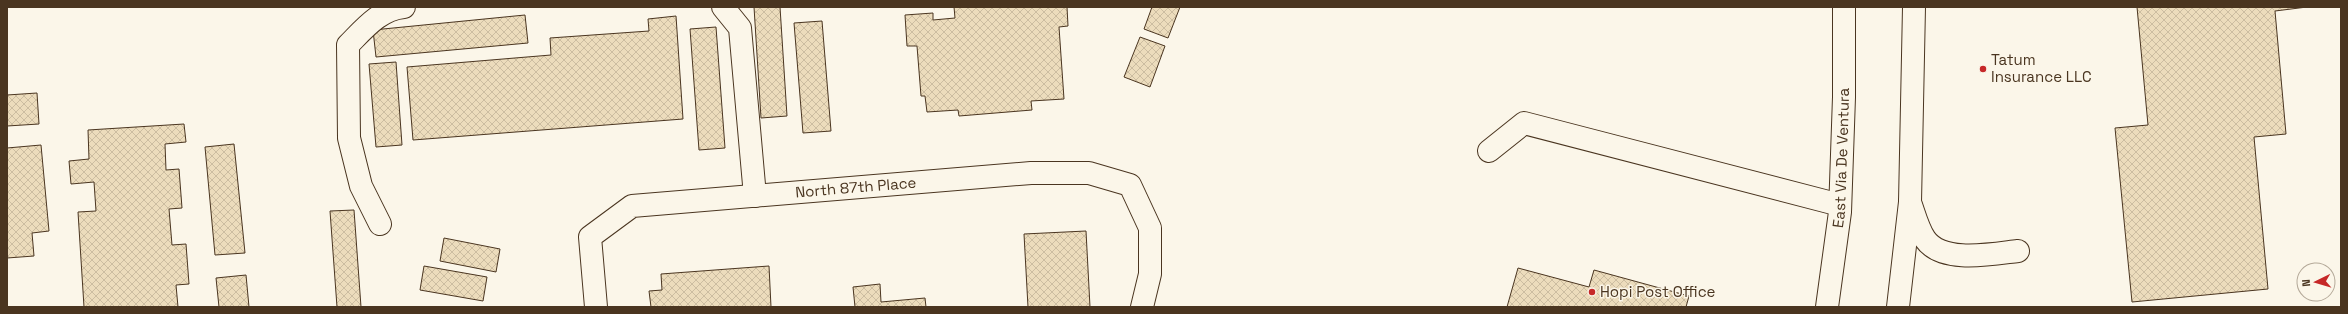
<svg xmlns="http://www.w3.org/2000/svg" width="2348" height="314" font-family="'Space Grotesk',sans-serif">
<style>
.building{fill:url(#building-cross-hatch);stroke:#4a3520}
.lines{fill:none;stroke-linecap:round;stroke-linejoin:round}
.minor-casing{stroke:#4a3520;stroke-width:24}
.major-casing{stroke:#4a3520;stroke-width:24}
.minor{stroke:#fbf6e9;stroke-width:22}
.major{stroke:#fbf6e9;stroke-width:22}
.poi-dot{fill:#c62828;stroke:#fbf6e9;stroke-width:1.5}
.labels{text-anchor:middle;stroke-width:3;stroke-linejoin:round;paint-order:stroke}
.poi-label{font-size:15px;fill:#4a3520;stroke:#fbf6e9;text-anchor:start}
.street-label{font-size:15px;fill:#4a3520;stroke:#fbf6e9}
</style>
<defs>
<pattern id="building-cross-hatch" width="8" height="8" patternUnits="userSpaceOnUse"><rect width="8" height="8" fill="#ecdcbc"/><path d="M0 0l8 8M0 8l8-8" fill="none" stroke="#ccbda1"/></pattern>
</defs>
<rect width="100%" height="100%" fill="#fbf6e9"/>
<!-- building -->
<g class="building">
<path d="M754,7H780L787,116L761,118Z"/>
<path d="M954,7H1067L1068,26L1059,27L1064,99L1031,101L1032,110L959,116L958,110L927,112L925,96H921L917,46H907L905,15L933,13V20L955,18Z"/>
<path d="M1152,7H1180L1168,38L1144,29Z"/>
<path d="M2137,7H2307L2275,11L2286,134L2254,137L2268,289L2132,302L2115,128L2148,125Z"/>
<path d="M525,15L528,43L376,57L373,30Z"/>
<path d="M676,16L683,119L413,140L407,67L551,55L550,38L649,31L648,19Z"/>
<path d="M822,21L831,131L803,133L794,23Z"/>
<path d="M716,27L725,148L699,150L690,29Z"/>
<path d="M1140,37L1165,46L1150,87L1124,77Z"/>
<path d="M396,62L402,145L376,147L369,64Z"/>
<path d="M37,93L39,124L7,126V95Z"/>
<path d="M184,124L186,142L165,144L166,170L179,169L182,208L169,209L172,245L186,244L189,284L176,285L178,307H84L78,212L96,211L94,182L71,184L69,161L89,159L88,130Z"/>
<path d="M234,144L245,253L215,255L205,147Z"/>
<path d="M41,145L49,231L32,233L34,256L7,258V148Z"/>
<path d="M354,210L361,307H337L330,211Z"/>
<path d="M1086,231L1090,307H1028L1024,234Z"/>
<path d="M444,238L500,249L496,272L440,261Z"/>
<path d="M424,266L487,277L483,301L420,290Z"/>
<path d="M769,266L771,307H651L649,291L662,290L661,274Z"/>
<path d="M1518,268L1589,287L1594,270L1689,296L1686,307H1507Z"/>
<path d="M246,275L249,307H219L216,278Z"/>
<path d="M880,284L881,302L925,298L926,307H855L853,287Z"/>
</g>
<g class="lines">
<!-- minor casing -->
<g class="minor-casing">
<g id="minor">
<path d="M723,7L740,28L755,196"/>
<path d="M1489,151L1524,123L1840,205"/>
<path d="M1910,202C1914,213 1918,229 1925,239C1942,264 1992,254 2018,251"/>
<path d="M380,224L361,186L349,138L348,45C364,29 380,9 404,7"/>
<path id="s1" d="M596,307L590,237L632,206L1031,173H1089L1130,185L1150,228V274L1142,307"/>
</g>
</g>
<!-- major casing -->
<g class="major-casing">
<g id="major">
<path id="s2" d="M1827,307L1840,212L1844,97V7"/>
<path d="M1898,307L1910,202L1914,7"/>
</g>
</g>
<!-- minor -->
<use href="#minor" class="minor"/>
<!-- major -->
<use href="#major" class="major"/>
</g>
<!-- markers -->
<g class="poi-dot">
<circle cx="1983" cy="69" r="4"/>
<circle cx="1592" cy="292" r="4"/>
</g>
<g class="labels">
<!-- poi labels -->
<g class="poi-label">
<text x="1991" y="65">Tatum<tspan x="1991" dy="17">Insurance LLC</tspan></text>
<text x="1600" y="297">Hopi Post Office</text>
</g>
<!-- street labels -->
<g class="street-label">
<text dy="5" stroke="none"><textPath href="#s2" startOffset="150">East Via De Ventura</textPath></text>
<text dy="5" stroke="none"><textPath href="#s1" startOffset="347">North 87th Place</textPath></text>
</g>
</g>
<!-- border -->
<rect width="2348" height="314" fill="none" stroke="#4a3520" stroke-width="16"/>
<!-- north arrow -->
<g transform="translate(2316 282) rotate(265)"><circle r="19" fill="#fbf6e9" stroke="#b4a999"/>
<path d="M0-3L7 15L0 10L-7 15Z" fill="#c62828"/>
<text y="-6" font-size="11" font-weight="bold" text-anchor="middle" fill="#4a3520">N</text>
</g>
</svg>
